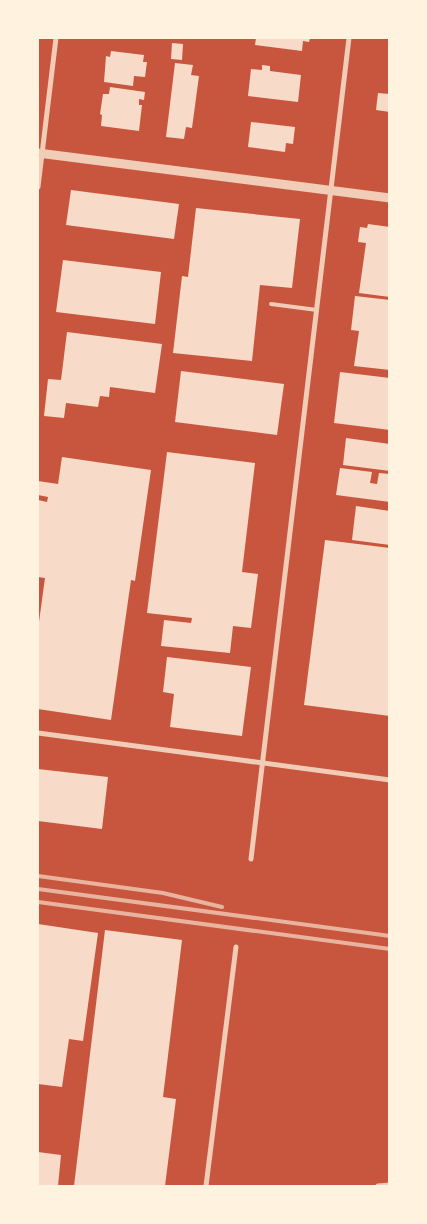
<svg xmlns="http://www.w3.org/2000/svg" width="427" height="1224" font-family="'DejaVu Sans',sans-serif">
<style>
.building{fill:#f7dbc8}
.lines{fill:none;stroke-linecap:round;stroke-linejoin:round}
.service{stroke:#f1ccb7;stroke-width:4}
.minor{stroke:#f1ccb7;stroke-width:5}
.tertiary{stroke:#f1ccb7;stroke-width:9}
.rail{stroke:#e9b49f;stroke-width:4}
</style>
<rect width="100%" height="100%" fill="#c8553d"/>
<!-- building -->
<g class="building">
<path d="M256,38H310L309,42L303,41L302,51L255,45Z"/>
<path d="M172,43L183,44L182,60L171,59Z"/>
<path d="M111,51L144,55L143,62H147L145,77L134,76L133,86L104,82L106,56L110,57Z"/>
<path d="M175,63L193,65L191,75L199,76L192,128L186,127L184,139L166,137Z"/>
<path d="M262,65L270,66V71L301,75L298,102L248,96L251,69L262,70Z"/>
<path d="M110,87L145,92L144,100L139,99V105H142L139,131L101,126L102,115L100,114L103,94H109Z"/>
<path d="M378,93L390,94V112L376,110Z"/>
<path d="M251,122L295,127L293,144L286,143L285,152L248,147Z"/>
<path d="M71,190L179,204L174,239L66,225Z"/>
<path d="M196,208L300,219L292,288L260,285L252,361L173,353L182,276L188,277Z"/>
<path d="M368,224L390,227V297L359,293L366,243L358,242L360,227L367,228Z"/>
<path d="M63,260L161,272L155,324L56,312Z"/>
<path d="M355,296L390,300V370L354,366L359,331L351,330Z"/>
<path d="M67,332L162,344L155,393L110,387L109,397L100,396L98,407L66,403L64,418L44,416L48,379L61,380Z"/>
<path d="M181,371L284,384L277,435L175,422Z"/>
<path d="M340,372L390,378V430L334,423Z"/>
<path d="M346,438L390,444V471L343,465Z"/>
<path d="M167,452L255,463L242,572L258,574L251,628L233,626L230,653L161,646L164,620L191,623L192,618L147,613Z"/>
<path d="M62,457L151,470L135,581L131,580L111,720L38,709V629L45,578L38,577V500L47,502L48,497L38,495V481L58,484Z"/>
<path d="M340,468L372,472L370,483L377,484L379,473L390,474V502L336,495Z"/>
<path d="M356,506L390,511V545L352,540Z"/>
<path d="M325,540L390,548V716L304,705Z"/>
<path d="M167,657L251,667L242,736L170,727L174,694L163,692Z"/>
<path d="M38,769L108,777L102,829L38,821Z"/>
<path d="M38,924L98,933L83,1041L69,1039L62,1087L38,1084Z"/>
<path d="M105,930L182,940L163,1097L176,1099L165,1186H74Z"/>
<path d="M38,1152L61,1155L58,1186H38Z"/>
</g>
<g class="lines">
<!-- service -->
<path class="service" d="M271,304L317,310"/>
<!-- minor -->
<g class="minor">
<path d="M38,187L56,38"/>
<path d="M38,733L390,780"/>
<path d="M251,859L349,38"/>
<path d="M206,1186L236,947"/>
<path d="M378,1186L390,1185"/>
</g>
<!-- tertiary -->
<path class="tertiary" d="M38,153L390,198"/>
<!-- rail -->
<g class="rail">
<path d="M38,876L163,893L222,907"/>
<path d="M38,889L390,936"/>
<path d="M38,902L390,949"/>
</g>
</g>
<!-- border -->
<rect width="427" height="1224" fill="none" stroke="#fff3e0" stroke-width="78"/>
</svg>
